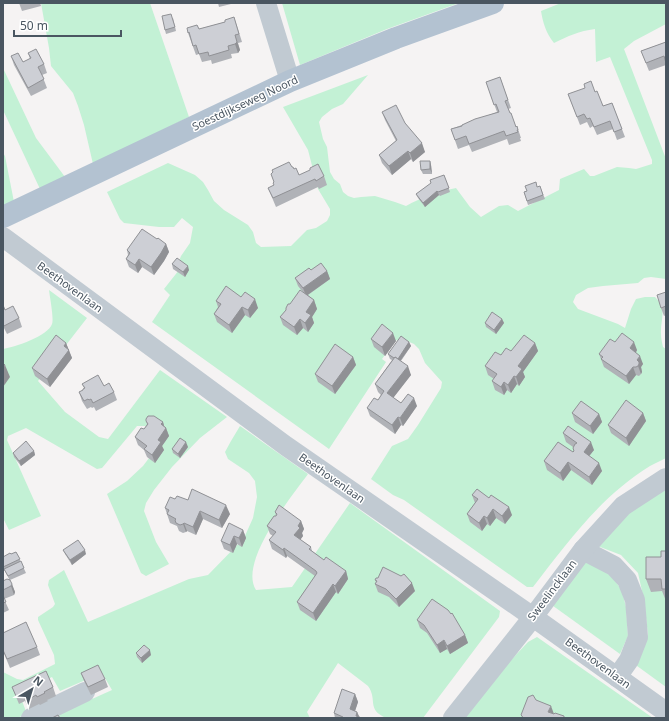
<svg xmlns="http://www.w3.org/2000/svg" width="669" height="721" font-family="'Noto Sans',sans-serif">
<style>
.green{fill:#c3f1d5}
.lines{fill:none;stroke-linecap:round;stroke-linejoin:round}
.minor{stroke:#c1cad2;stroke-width:20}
.major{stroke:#b3c2d1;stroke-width:22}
.wall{fill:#b0b2b7}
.shaded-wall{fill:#909195}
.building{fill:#cdcfd5;stroke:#909195}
.labels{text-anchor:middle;stroke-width:3;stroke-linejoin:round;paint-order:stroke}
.street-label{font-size:11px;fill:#4a5661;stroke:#fff}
</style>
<rect width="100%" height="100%" fill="#f5f3f3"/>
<!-- green -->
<g class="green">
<path d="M41,3H150L189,117L93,164L84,125L78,106L73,93L51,66L49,48Z"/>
<path d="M282,3H459L387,29L300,65Z"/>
<path d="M561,3H666V24L634,41L624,49L666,159V279L651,277L644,278L638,283L603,286L588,288L576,295L573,302L578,309L618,324L625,328L631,309L636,299L645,297H655C668,310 660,319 661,334C661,338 662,343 663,347L666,349V458C661,461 655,463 650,466C601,496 567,543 533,587H527L404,500L393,495L371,479L392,446L408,439L418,425L441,388L442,382L425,363L419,349L414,344L407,341L402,342L396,340L382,359L386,362L329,449L152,322L170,295L164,289L179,270V261L181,256L190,243L193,227L182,218L174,227H159L124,223L120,219L107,192L168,163L195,175L203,182L208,190L214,201L224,210L248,225L253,232L256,243L261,247L291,246L307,230L316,228L327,221L330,215V209L318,189L308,150L283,107L368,75L343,104L332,109L322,117L319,122L323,139L327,147L330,172L334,179L340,184L343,192L348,196L354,198L361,197L375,196L395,202L406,206C422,197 438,192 456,188L470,207L481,217L499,206L508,205L518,211L559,190L560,179L584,169L590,176H594L617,167L629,168L636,169L652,164V160L610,57L596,62L595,29C579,31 568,36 554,43C546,33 543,23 541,11Z"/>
<path d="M3,68L36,138L65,177L40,189L3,110Z"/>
<path d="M3,153L5,156L14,202L3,207Z"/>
<path d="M49,290L87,318L38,381L65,412L99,437L108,439L160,370L227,417L200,438L172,467L154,490L146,503L144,511L156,542L169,564L146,576L141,573L107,494L127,481L143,466L168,433L157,424L146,426H137L102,468L97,469L26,428L8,436L7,440L41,516L9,530L3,518V349C15,347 48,336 52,324C54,319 50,298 49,290Z"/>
<path d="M240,426L308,474C292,496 238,562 256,590L292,587L350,503L500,611L499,617L423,718H386C366,709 378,700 368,686L338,663L307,712L310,718H50L112,690L102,673L60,691L52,677L19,693L27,714L17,718H3V672L17,679L23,680L55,664L54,655L38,620V617L53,607L55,604L48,585L49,580L64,570L88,622L189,579L208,575L244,538L253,518L257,497L255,481L249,473L228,459L225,452L231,441Z"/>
<path d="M666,485V687L633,663L648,635L644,600L638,573L621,555L595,545L605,530Z"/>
<path d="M581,561L600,567L610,573L622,591L626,607L628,636L620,654L549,603Z"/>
<path d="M537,637L653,718H463L494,678L528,642Z"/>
</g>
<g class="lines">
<!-- minor -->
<g class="minor">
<path d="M266,3L290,81"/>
<path d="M3,237L286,446L533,617L666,712"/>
<path d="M583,550L614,566L627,580L635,600L638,637L629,660L617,677"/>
<path d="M31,718L85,692"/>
<path d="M453,718L533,617L583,550L623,506L666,478"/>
</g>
<!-- major -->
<path class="major" d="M3,217L290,81L396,38L493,3"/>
</g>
<!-- wall -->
<g class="wall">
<path d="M19,3H40L41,6L22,11Z"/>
<path d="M218,3H231V4L219,7Z"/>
<path d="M234,17L237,26L242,42L238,43L240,50L238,53L231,54L232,58L212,64L211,60L202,62L199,54L196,55L188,33L197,25L199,29L225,22Z"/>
<path d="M173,18L176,31L166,34L165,30Z"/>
<path d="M666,42V65L649,71L641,51Z"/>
<path d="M28,53L44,64L47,73L42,75L47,88L31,96L14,65L11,56L23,62L30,59Z"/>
<path d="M500,77L511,108L508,109L516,127L517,126L521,138H520L521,141L509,145L507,139L472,152L469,145L458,149L451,129L497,112L486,82Z"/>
<path d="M595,92L603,106L612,103L625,137L617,140L613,129L597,135L593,126L590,128L587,122L580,125L568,94Z"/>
<path d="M382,112L405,123L425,152L413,162L411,159L392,175L382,163L379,155L396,141L385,120Z"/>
<path d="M430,161L431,165L432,174H423L421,170Z"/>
<path d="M292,167L299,175L324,176L327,185L319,189L318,187L276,207L268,188L274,185V182L271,174L273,172L272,170Z"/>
<path d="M444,175L450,192L440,196L439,195L425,207L418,198L416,194Z"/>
<path d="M540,186L545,199L528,205L524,192Z"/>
<path d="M157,239L166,244L169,252L164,261L154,275L142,267L138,273L129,267L126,259L128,255L127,250Z"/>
<path d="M172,264L189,270L185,277L173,269Z"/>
<path d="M311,270L327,271L330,279L308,295L314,300L317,309L312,317L314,323L308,332L303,328L297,335L283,325L280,317L303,292L298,286L295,278Z"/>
<path d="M666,292V315L664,316L661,308Z"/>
<path d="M241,297L258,308L250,318L245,315L232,333L217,322L214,314L218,307L216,301Z"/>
<path d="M3,305L5,310L19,318L22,327L7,334L3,326Z"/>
<path d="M502,319L504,323L496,334L486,327L485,323Z"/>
<path d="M371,339L396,341L385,356L374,347Z"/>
<path d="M409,342L411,346L401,361L411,375L393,398L401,403L417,406L403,426L401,425L395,434L370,416L367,408L378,400L381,395L378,392L375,384L392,360L390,359L388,354Z"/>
<path d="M615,342L637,350L636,353L643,364L641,367L642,372L641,374L639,376L636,375L629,384L604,367L599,354Z"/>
<path d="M66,343L72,358L50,387L35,376L32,368Z"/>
<path d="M535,343L538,351L523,372L525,377L519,386L517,384L511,393L507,390L504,395L495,390L492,381L494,379L488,375L485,366L501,355L511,351Z"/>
<path d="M353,357L356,365L335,394L318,382L315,374Z"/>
<path d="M82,384L104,386L114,392L117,400L96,411L94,407L92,408L91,407L87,409L82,401L79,392L83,390L84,388Z"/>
<path d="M572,413L599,414L602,422L593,434L575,422Z"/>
<path d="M643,413L646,421L629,446L611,433L608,425Z"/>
<path d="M146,421L163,422L164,426L166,428L169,436L162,446L164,450L155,463L147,457L144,450L138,445L135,437L144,429L147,424Z"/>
<path d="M563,433L594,450L589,456L602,471L592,485L571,470L563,481L547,470L544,461L573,452L574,451L573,447L566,442Z"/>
<path d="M188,447L180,458L173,453L172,449Z"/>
<path d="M34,451L35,455L21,466L14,457L13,453Z"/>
<path d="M472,495L512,515L505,524L496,518L490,526L487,524L482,531L470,522L467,514L475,503Z"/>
<path d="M165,508L230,514L222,528L203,519L196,535L187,531L186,532L183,533L179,531L177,526L170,523Z"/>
<path d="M275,512L301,521L304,529L302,533L303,536L300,540L311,547L312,551L324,560L346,571L348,579L338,594L336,592L316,621L300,610L297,602L315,576L287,556L286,558L272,549L269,540L273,536L270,534L267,526L276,516Z"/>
<path d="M243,530L246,538L242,547L237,544L233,553L224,549L221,541Z"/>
<path d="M63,550L86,554L72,565L65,554Z"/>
<path d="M666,551V601L662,591L651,592L646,579L661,557Z"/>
<path d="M16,552L26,573L10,580L15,592L14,595L4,599L9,610L3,613V581L9,579L5,571H4L3,568V557L11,554Z"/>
<path d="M375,580L415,591L399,607L389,597L378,592L375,584L376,582Z"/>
<path d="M417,620L465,635L468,643L450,654L447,649L440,653L427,633L420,628Z"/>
<path d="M3,633L37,647L40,655L10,668L3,651Z"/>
<path d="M136,653L151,655L142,663L137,657Z"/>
<path d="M81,673L105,679L108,687L91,695L84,681Z"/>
<path d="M12,687H53L56,696L47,700L48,701L40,705L39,704L29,709L25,701L19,704Z"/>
<path d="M355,694L358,702L355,711L357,712L359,717L362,718H335L334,713Z"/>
</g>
<!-- shaded-wall -->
<g class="shaded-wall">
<path d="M235,35L240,50L238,53L235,44Z"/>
<path d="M422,143L425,152L413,162L410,153Z"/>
<path d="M408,151L411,159L392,175L389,166Z"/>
<path d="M430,161L431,165L432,174L430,169Z"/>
<path d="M437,191L439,195L425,207L423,203Z"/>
<path d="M166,244L169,252L164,261L154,275L151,267Z"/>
<path d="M139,259L142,267L138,273L135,265Z"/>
<path d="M188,266L189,270L185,277L183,272Z"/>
<path d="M327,271L330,279L306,296L303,288Z"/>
<path d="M255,299L258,308L250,318L248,310Z"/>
<path d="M314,300L317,309L312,317L314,323L308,332L305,323L306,312Z"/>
<path d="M242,307L245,315L232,333L229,325Z"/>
<path d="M300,319L303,328L297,335L294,327Z"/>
<path d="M502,319L504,323L496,334L494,330Z"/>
<path d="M393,333L396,341L385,356L382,347Z"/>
<path d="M409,342L411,346L398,364L397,360Z"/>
<path d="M634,342L637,350L633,357L630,348Z"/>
<path d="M66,343L72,358L50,387L47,379L64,346Z"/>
<path d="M535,343L538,351L523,372L525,377L519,386L516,377L518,366Z"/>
<path d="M640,356L643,364L641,367L642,372L641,374L638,366L637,360Z"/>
<path d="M353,357L356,365L335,394L332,386Z"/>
<path d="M5,365L10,377L3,387V368Z"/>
<path d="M408,366L411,375L390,402L387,393Z"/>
<path d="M633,367L636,375L629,384L626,376Z"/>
<path d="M514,376L517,384L511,393L508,385Z"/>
<path d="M504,382L507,390L504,395L501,387Z"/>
<path d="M414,398L417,406L403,426L400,418Z"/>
<path d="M643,413L646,421L629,446L626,438Z"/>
<path d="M599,414L602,422L593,434L590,426Z"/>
<path d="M398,417L401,425L395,434L392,425Z"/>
<path d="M163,422L165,429L166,428L169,436L162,446L164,450L155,463L152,455L161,424Z"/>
<path d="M186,442L188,447L180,458L178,454Z"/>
<path d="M591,442L594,450L586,460L584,452Z"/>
<path d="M34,451L35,455L21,466L19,461Z"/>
<path d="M568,462L571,470L563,481L560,473Z"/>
<path d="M599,463L602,471L592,485L589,477Z"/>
<path d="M226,505L230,514L222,528L219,520Z"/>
<path d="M509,507L512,515L505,524L502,516Z"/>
<path d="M493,509L496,518L490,526L487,518Z"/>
<path d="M200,511L203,519L196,535L193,527Z"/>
<path d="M484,516L487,524L482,531L479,523Z"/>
<path d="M301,521L304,529L302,533L303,536L297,544L294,535L298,526Z"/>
<path d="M184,523L187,531L186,532L183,524Z"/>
<path d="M243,530L246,538L242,547L239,538Z"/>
<path d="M234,536L237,544L233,553L230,545Z"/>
<path d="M284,548L287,556L286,558L283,550Z"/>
<path d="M85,550L86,554L72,565L70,560Z"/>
<path d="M346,571L348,579L338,594L335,586Z"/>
<path d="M412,583L415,591L399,607L396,599Z"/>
<path d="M12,584L15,592L14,595L11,586Z"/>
<path d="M333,584L336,592L316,621L313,613Z"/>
<path d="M465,635L468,643L450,654L447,646Z"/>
<path d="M444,640L447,649L440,653L437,645Z"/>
<path d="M150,650L151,655L142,663L141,658Z"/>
<path d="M355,694L358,702L353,717L350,709Z"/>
<path d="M551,706L554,714L548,712Z"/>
<path d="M357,712L360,718L356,716Z"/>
</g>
<!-- building -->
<g class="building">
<path d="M171,14L175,27L165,30L162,16Z"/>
<path d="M234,17L239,34L235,35L237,42L235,44L228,46L229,50L209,56L208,52L199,54L196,45L193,46L189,32L188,33L187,28L197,25L199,29L225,22V20Z"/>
<path d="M666,42V63L664,56L646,63L641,51Z"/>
<path d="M36,49L44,64L38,67L44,79L28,88L11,56L18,53L23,62L31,58L28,53Z"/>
<path d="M500,77L508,100L505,101L510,113H511L516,127L517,126L518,130H517L518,132L506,136L504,131L469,144L466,136L455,140L451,129L462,126V125L475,119L499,112L496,104L494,105L486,82Z"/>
<path d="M591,81L595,92L597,91L603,106L612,103L622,129L614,132L610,121L594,127L590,118L587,119L584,114L577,117L568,94L585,88L584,84Z"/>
<path d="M396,105L405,123L422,143L410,153L408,151L389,166L379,155L397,140L382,112Z"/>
<path d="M420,161H430V169L421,170Z"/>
<path d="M289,162L292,167H293L294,169L296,168L299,175L310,170V168L318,164L324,176L316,181L315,179L273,198L268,188L274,185L273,183L274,182L271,174L273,172L272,170Z"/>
<path d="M444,175L449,188L438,192L437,191L423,203L416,194L431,183L430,180Z"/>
<path d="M536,182L537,187L540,186L543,195L527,201L524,192L527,191L525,186Z"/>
<path d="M142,229L157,239L158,238L166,244L161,253L151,267L139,259L135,265L126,259L130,253L127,250Z"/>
<path d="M177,258L188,266L183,272L172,264Z"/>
<path d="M321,263L327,271L303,288L295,278L309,268L311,270Z"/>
<path d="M226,286L241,297L245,292L255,299L248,310L242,307L229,325L214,314L221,304L216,301Z"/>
<path d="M300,290L314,300L306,312L311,315L305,323L300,319L294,327L280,317L286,310V308L288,304H290Z"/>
<path d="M666,292V306L661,308L657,295Z"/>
<path d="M3,305L5,310L13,306L19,318L4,326L3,324Z"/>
<path d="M492,312L502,319L494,330L485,323Z"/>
<path d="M382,324L393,333L382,347L371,339Z"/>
<path d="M622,333L634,342L630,348L640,356L637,360L639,362V364L638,366L636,367H633L626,376L601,359L603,357L599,354L610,339L615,342Z"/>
<path d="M56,335L66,343L64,346L69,350L47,379L32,368Z"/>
<path d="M524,335L535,343L518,366L522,369L516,377L514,376L508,385L504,382L501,387L492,381L497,374L485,366L495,352L501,355L506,348L511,351Z"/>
<path d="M401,336L409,342L398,359L395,357L394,358L388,354Z"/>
<path d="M335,344L353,357L332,386L315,374Z"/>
<path d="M395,357L408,366L387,393L401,403L408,394L414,398L400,418L398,417L392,425L367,408L374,398L378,400L384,391L375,384Z"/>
<path d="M3,363L5,365L3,368Z"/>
<path d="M98,375L104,386L109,383L114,392L93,403L91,399L89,400L88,399L84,401L79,392L83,390V389L85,388L82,384Z"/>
<path d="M626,400L643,413L626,438L608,425Z"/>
<path d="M581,401L599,414L590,426L572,413Z"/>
<path d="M148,416H154L163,422L161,424L166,428L158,440L161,442L152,455L144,449L147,446L135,437L141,428L144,429L148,424L146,421V419Z"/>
<path d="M568,426L591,442L584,452L599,463L589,477L568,462L560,473L544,461L558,442L573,452L574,451L573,448L575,444L577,443L563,433Z"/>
<path d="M180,438L186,442L178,454L172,449Z"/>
<path d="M26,441L34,451L19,461L13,453Z"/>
<path d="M192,489L226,505L219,520L200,511L193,527L184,523L183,524L180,525L176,523L175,520L176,519L167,514L169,510L165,508L170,497L175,499L177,496L188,500Z"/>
<path d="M477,489L489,498L491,495L509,507L502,516L493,509L487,518L484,516L479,523L467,514L478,499L472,495Z"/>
<path d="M279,505L301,521L298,526L300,528L294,535L311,547L309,549L324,560L326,557L346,571L335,586L333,584L313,613L297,602L317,573L316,571L284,548L283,550L269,540L276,532L267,526L274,516H276L277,514L275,512Z"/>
<path d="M229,523L243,530L239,538L234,536L230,545L221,541Z"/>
<path d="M78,540L85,550L70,560L63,550Z"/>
<path d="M661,551H666V589H662L661,579H646V557H661Z"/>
<path d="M16,552L20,559L3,567V557L10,553L11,554Z"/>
<path d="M21,561L24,568L8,576L4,569Z"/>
<path d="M383,567L401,576L404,574L412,583L396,599L386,589L375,584L377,581L375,580L376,578H378Z"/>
<path d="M7,579L10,580L12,584L11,586L3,590V581Z"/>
<path d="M3,595L6,602L3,603Z"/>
<path d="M432,599L448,610L451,614L452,613L465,635L447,646L444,640L437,645L424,625L417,620Z"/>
<path d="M26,622L37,647L7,659L3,650V633Z"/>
<path d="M144,645L150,650L141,658L136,653Z"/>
<path d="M98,665L105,679L88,687L81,673Z"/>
<path d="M46,671L53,687L44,692L45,693L37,697L36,695L26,701L22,693L16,696L12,687Z"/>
<path d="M342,689L355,694L350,709L357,712L356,716L362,718H343V717L334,713Z"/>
<path d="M533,695L536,700L551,706L548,712L554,714L555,713L564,716V718H523L522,716L521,715L528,697Z"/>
<path d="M58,715L60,718H52Z"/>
</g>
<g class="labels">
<!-- street labels -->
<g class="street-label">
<text transform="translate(245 103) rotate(-25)" y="4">Soestdijkseweg Noord</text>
<text transform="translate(70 287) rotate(36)" y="4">Beethovenlaan</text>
<text transform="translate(332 478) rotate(35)" y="4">Beethovenlaan</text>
<text transform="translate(552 590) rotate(-53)" y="4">Sweelincklaan</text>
<text transform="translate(598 663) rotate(36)" y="4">Beethovenlaan</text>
</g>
</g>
<!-- border -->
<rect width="669" height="721" fill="none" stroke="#4a5661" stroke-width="8"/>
<!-- north arrow -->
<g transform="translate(32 689) rotate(38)" stroke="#ffffff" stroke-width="3" paint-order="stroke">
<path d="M0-3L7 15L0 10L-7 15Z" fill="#4a5661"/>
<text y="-6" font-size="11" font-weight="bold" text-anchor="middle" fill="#4a5661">N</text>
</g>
<!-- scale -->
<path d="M14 30v6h107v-6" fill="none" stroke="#4a5661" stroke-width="2"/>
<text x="20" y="30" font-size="12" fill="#4a5661" stroke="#ffffff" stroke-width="3" paint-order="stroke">50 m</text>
</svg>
